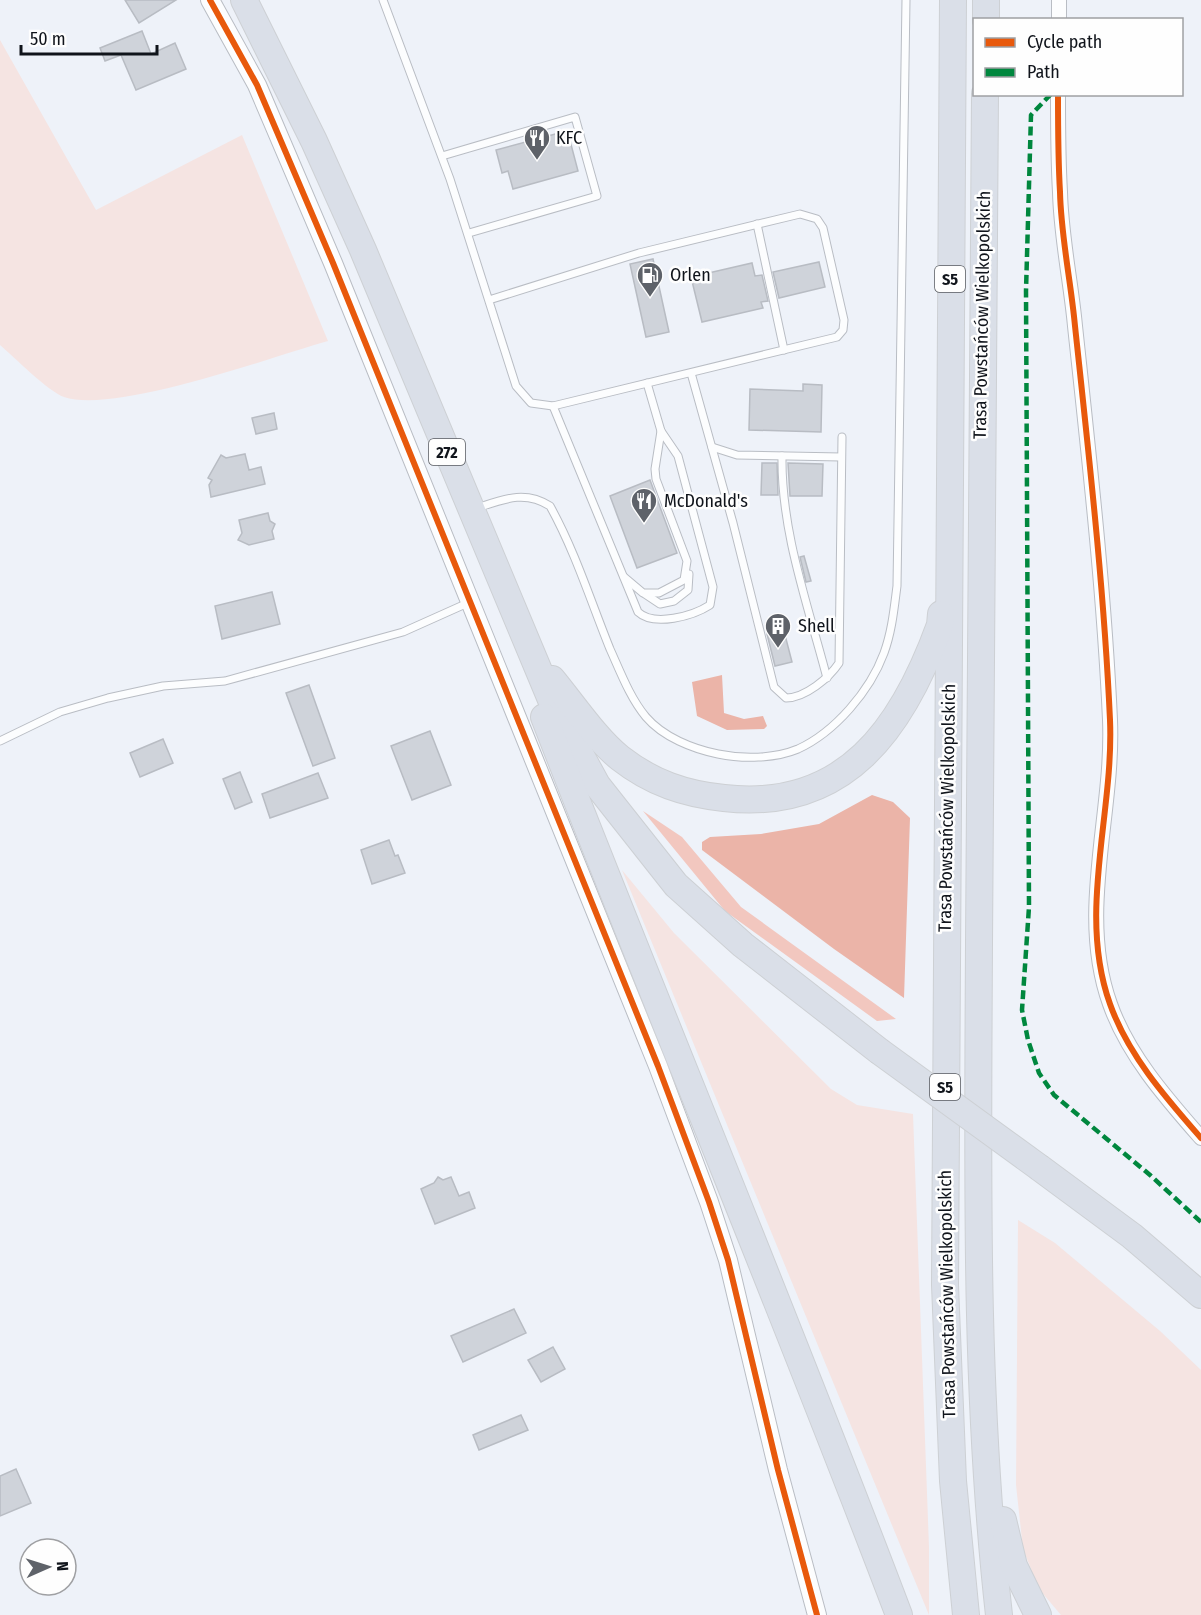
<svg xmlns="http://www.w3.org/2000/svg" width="1201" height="1615" font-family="'Fira Sans Condensed',sans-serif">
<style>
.green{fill:#f5e4e2}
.forest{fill:#f2c7bf}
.water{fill:#ebb4a8}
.building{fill:#cfd3da;stroke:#b8bcc3;stroke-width:1.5}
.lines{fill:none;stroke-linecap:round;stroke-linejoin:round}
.service-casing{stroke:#b9bdc4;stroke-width:9}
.minor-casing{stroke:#b9bdc4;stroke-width:16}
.tertiary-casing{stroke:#b9bdc4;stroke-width:20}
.motorway-casing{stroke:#cdd0d4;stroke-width:28}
.service{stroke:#fcfdfe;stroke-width:7}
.minor{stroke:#fcfdfe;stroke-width:14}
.tertiary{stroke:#fcfdfe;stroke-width:18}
.motorway{stroke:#dadfe8;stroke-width:26}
.motorway-bridge-casing{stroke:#cdd0d4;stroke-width:28;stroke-linecap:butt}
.motorway-bridge{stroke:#dadfe8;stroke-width:26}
.quiet{stroke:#00873e;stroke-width:4.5;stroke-dasharray:9 4.5;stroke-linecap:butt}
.cycleway-casing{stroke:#fefefe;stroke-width:10}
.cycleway{stroke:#e8590c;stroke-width:6}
.labels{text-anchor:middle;stroke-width:5;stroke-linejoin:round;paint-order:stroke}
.shield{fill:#fefefe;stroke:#575a5f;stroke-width:1.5}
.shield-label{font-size:16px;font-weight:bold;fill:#10141b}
.poi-label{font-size:18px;fill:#10141b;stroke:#fefefe;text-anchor:start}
.street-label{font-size:18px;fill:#10141b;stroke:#fefefe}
</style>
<rect width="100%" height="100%" fill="#eef2f9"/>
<!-- green -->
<g class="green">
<path d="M0,40L96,210L242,135L328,341C271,357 116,414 64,397C49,392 14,357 0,345Z"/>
<path d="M622,870L674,933L831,1089L857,1105L913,1114L929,1547V1615Z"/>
<path d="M1018,1220L1055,1243L1160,1331L1201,1370V1615H1061L1039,1589L1023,1549L1016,1485Z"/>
</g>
<!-- forest -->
<path class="forest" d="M643,811L682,837L741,907L896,1019L877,1021L725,911Z"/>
<!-- water -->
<g class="water">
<path d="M722,675L724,713L744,719L763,716L767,726L764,729L727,730L697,716L692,682Z"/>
<path d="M872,795L893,802L910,818L904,998L834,949L702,850V842L710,837L761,834L819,824Z"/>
</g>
<!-- building -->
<g class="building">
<path d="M125,0H176L139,23Z"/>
<path d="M142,31L151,54L175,43L186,69L136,90L121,55L105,61L100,48Z"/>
<path d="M559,133H568L578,171L513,189L508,171L502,173L496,150Z"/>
<path d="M653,259L669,332L646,337L630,264Z"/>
<path d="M819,262L825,287L779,298L773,272Z"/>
<path d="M752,263L755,276L762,275L768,301L761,302L763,308L702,322L691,277Z"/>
<path d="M803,384L822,385L821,432L749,430L750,389L803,391Z"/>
<path d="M274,413L277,429L256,434L252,418Z"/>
<path d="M245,454L249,470L261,467L265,484L211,497L209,485L212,480L208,478L221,455L226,458Z"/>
<path d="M762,463H777L778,495H761Z"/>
<path d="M788,463L823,464L822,496H790Z"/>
<path d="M650,480L677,553L637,568L610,496Z"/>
<path d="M268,513L270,521L275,524L272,531L274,539L249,545L238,540L242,533L239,520Z"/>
<path d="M804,556L811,581L806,582L800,557Z"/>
<path d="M272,592L280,624L222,639L215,606Z"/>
<path d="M778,631L780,637L785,635L792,662L775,666L767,634Z"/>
<path d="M309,685L335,758L313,766L286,693Z"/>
<path d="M430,731L451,785L412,800L391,746Z"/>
<path d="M163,739L173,763L140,777L130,753Z"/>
<path d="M240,772L252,802L235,809L223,779Z"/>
<path d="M318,773L328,798L270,818L262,794Z"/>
<path d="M389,840L395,856L398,855L405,873L372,884L361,850Z"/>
<path d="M438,1177L443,1180L451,1177L459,1196L469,1192L475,1208L435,1224L421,1189L434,1183Z"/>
<path d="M514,1309L526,1333L463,1362L451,1336Z"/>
<path d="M553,1347L565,1369L541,1382L528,1360Z"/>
<path d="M521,1415L528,1430L479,1450L473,1435Z"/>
<path d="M16,1469L31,1503L0,1516V1476Z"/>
</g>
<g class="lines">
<!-- service casing -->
<g class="service-casing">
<g id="service">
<path d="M383,0L450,179L516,386L531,403L553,406L837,337L843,330L844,320L823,228L817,219L800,214L639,253L489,300"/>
<path d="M442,156L575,117L597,196L469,233"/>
<path d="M757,224L784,350"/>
<path d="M691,373L733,523L774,687L786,698C805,698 829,678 839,663L842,437"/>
<path d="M553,406L638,612C654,627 693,616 710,605L713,587L678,456L661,431L647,383"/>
<path d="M712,447L737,455L841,457"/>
<path d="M782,456C781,532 808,605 827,678"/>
<path d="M477,508C504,499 525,490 550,506C575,551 591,602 610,649C620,671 630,698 646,717C663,737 693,749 718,754C742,759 774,759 798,749C835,732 870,691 884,653C892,631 894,609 897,586L906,0"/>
<path d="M624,577L643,593H659L684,580L687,561L656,479L655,469L661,431"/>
<path d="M645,594L660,604L674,601L688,590L689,574"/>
<path d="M0,741L60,712L108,698L163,686L225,681L403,632L470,602"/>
</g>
</g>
<!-- minor casing -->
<g class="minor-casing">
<g id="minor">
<path d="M1059,20V0"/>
<path d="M1058,94C1058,127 1058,159 1060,192C1061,237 1071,282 1075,326C1089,457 1104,588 1110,720C1114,814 1077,912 1110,1004C1128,1055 1166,1098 1201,1138"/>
</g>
</g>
<!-- tertiary casing -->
<g class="tertiary-casing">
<path id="tertiary" d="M210,0L257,85L333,263L658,1066L709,1202L728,1260L778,1470L817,1615"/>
</g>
<!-- motorway casing -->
<g class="motorway-casing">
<g id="motorway">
<path d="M244,0L314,141L363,250L552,702L597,785L676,885L743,945L879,1051"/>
<path d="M953,0L945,1285L953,1481L966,1615"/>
<path d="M986,20V0"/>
<path d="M985,94C982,377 980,660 979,943C978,1168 974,1391 999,1615"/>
<path d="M552,679C572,703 596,739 620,758C652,783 685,794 724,798C846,812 903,727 940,625L941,614"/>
<path d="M544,717C661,1017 785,1314 899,1615"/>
<path d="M1040,1168L1132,1236L1201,1295"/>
<path d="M1003,1520L1014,1566L1038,1615"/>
</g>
</g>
<!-- service -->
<use href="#service" class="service"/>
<!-- minor -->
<use href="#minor" class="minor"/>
<!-- tertiary -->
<use href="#tertiary" class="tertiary"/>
<!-- motorway -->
<use href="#motorway" class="motorway"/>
<!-- motorway-bridge casing -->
<g class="motorway-bridge-casing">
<path id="motorway-bridge" d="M879,1051L1040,1168"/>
</g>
<!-- motorway-bridge -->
<use href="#motorway-bridge" class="motorway-bridge"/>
<!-- quiet -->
<path class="quiet" d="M1051,94L1031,115L1026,291L1029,907L1022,1010L1028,1040L1039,1073L1054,1095L1150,1175L1201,1222"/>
<!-- cycleway casing -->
<g class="cycleway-casing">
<g id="cycleway">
<path d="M210,0L257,85L333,263L658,1066L709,1202L728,1260L778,1470L817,1615"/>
<path d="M1058,94C1058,127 1058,159 1060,192C1061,237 1071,282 1075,326C1089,457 1104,588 1110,720C1114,814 1077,912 1110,1004C1128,1055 1166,1098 1201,1138"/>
</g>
</g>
<!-- cycleway -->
<use href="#cycleway" class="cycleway"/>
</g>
<!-- icons -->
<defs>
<g id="restaurant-pin" transform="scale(1.35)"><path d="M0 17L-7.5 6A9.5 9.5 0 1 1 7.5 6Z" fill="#5e6269" stroke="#fefefe"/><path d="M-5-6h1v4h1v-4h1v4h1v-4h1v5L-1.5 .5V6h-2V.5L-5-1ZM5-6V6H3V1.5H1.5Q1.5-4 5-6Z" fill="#fff"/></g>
<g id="fuel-pin" transform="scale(1.35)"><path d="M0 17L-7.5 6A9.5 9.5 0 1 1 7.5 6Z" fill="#5e6269" stroke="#fefefe"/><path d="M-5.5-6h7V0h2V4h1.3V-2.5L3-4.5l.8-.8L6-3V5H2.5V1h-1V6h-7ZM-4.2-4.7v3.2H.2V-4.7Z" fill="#fff"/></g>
<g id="building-pin" transform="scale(1.35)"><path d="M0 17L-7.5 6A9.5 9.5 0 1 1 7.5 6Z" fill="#5e6269" stroke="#fefefe"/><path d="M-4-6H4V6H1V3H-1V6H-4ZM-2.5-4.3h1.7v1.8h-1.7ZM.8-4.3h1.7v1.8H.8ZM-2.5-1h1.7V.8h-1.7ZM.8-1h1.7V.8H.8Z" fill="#fff"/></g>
</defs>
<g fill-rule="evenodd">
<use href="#restaurant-pin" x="537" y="138"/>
<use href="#fuel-pin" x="650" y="275"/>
<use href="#restaurant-pin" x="644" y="501"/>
<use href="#building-pin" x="778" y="626"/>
</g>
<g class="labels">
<!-- shield labels -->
<g class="shield">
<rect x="935" y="266" width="30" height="26" rx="4.5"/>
<rect x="429" y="439" width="36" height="26" rx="4.5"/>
<rect x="930" y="1074" width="30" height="26" rx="4.5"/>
</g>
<g class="shield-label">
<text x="950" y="285">S5</text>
<text x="447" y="458">272</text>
<text x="945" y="1093">S5</text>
</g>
<!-- poi labels -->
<g class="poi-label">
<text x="556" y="144">KFC</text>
<text x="670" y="281">Orlen</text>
<text x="664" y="507">McDonald's</text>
<text x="798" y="632">Shell</text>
</g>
<!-- street labels -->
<g class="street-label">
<text transform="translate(982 315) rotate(-89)" y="6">Trasa Powstańców Wielkopolskich</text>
<text transform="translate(947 808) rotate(-89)" y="6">Trasa Powstańców Wielkopolskich</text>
<text transform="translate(947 1294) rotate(-91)" y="6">Trasa Powstańców Wielkopolskich</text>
</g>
</g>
<!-- legend -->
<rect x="973" y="18" width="210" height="78" fill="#fefefe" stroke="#9fa0a3" stroke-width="1.5"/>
<rect x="985" y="38" width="30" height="9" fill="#e8590c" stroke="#9fa0a3" stroke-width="1.5"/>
<text x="1027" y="48" font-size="18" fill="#10141b">Cycle path</text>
<rect x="985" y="68" width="30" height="9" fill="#00873e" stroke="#9fa0a3" stroke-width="1.5"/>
<text x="1027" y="78" font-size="18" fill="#10141b">Path</text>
<!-- north arrow -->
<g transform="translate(48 1567) rotate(87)"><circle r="28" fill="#fefefe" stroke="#9fa0a3" stroke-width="1.5"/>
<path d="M0-4.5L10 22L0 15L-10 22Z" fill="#5e6269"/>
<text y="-9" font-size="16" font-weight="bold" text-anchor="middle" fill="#10141b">N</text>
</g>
<!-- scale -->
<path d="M21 45v9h136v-9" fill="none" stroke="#10141b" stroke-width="3"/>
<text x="30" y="45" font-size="18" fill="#10141b" stroke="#fefefe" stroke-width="4.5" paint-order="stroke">50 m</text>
</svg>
